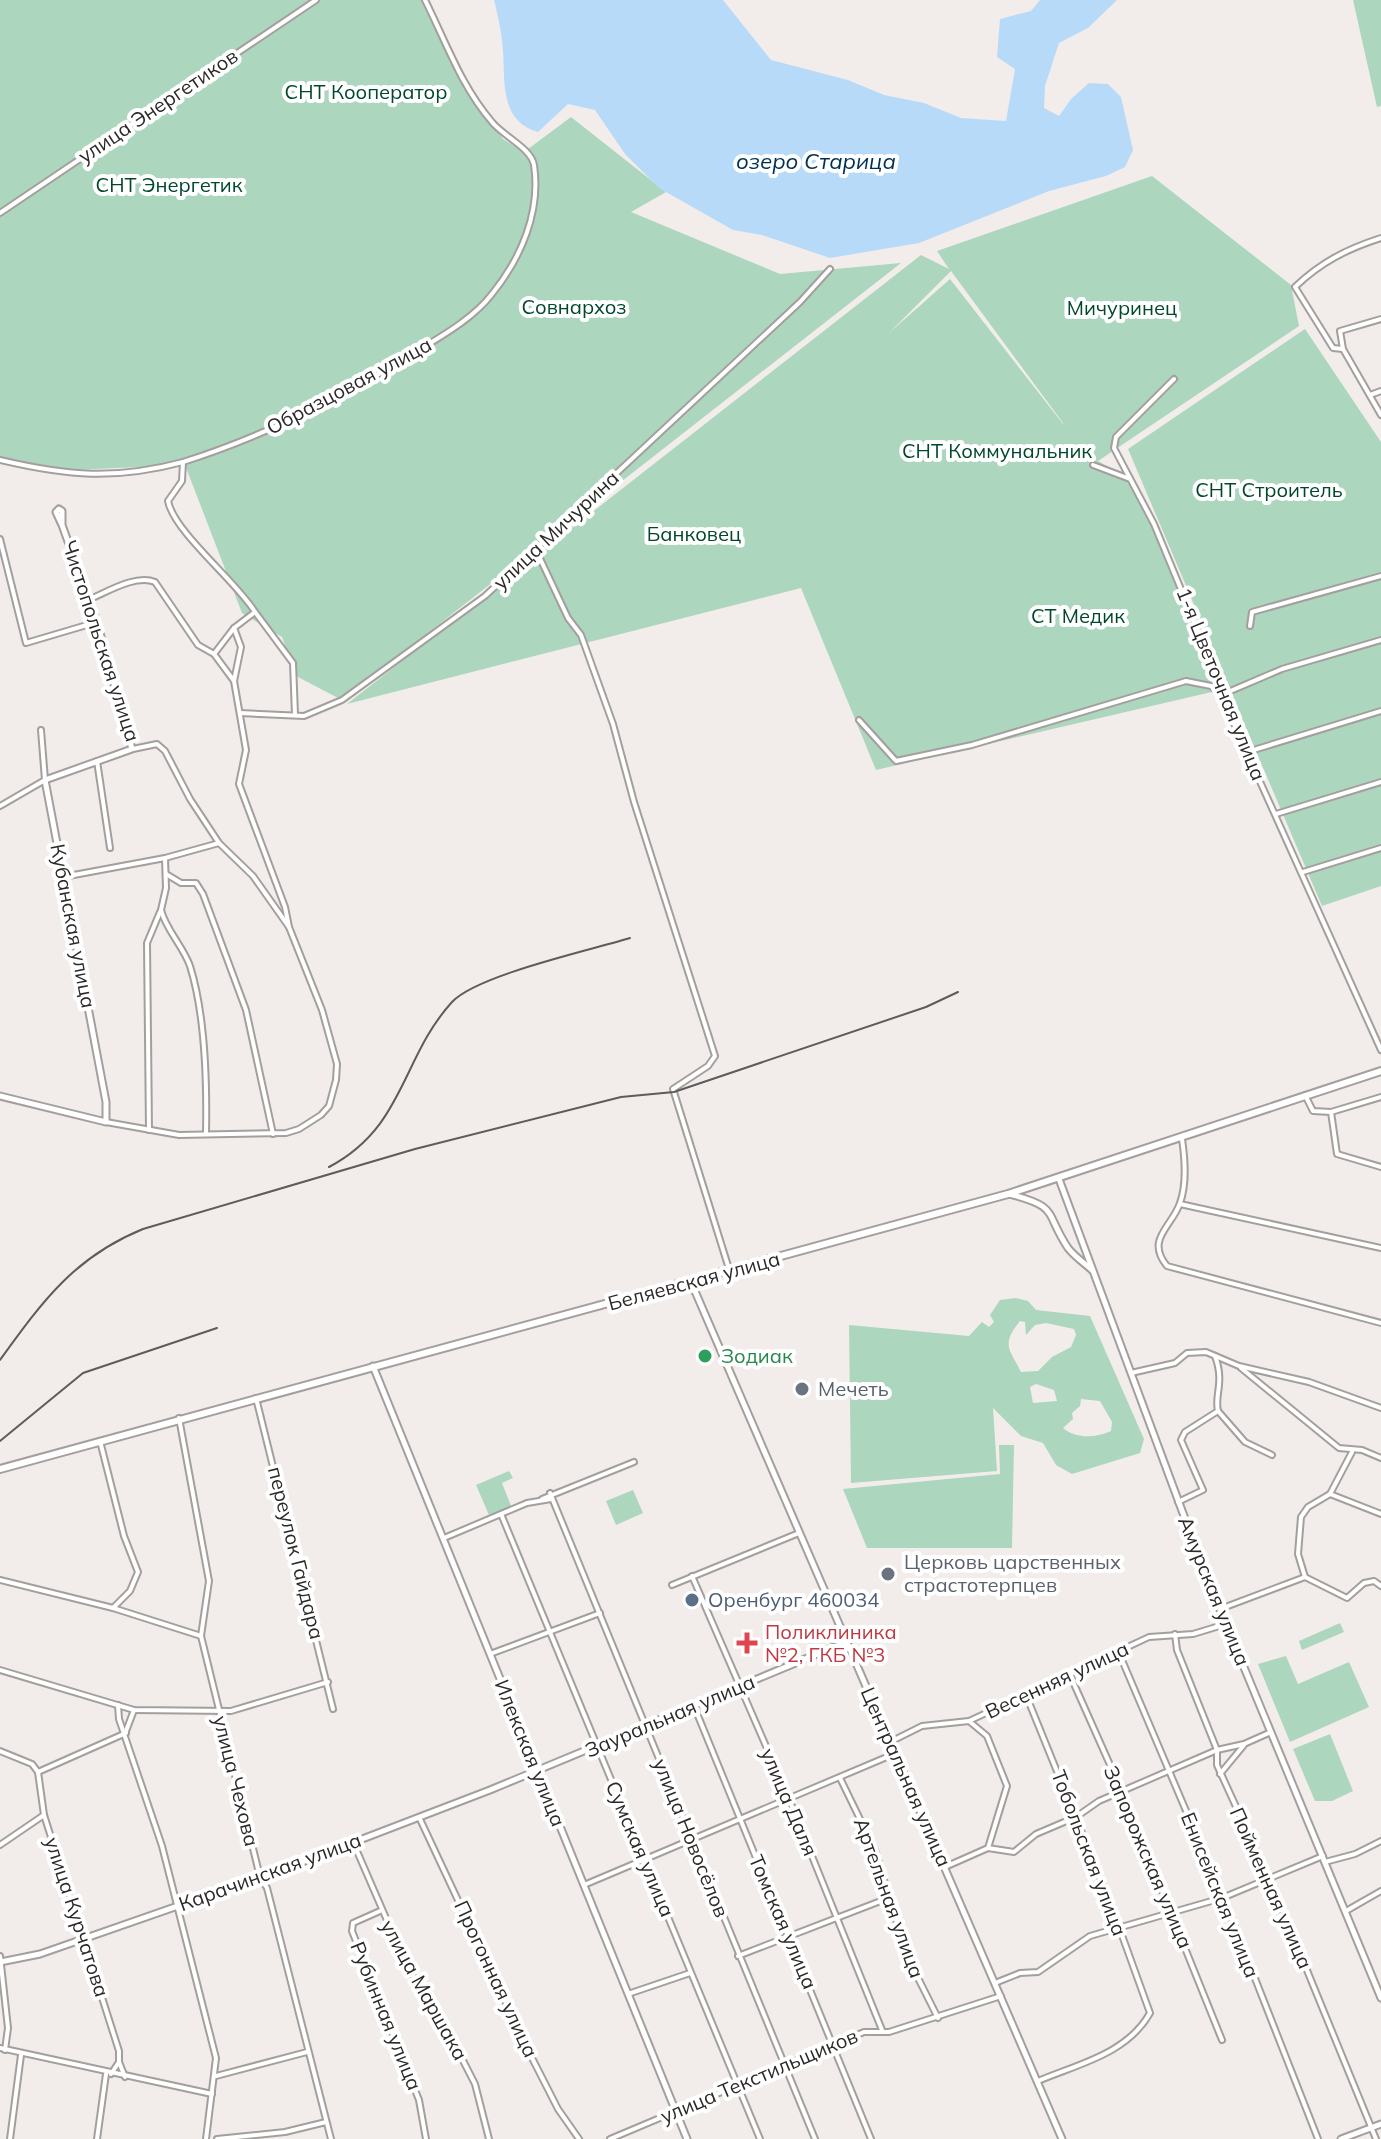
<svg xmlns="http://www.w3.org/2000/svg" width="1381" height="2139" font-family="Mulish,sans-serif">
<style>
.green{fill:#add6be;fill-rule:evenodd}
.water{fill:#b8daf9}
.lines{fill:none;stroke-linecap:round;stroke-linejoin:round}
.minor-casing{stroke:#a49f9d;stroke-width:8}
.tertiary-casing{stroke:#a49f9d;stroke-width:9}
.primary-casing{stroke:#a49f9d;stroke-width:10}
.minor{stroke:#fff;stroke-width:4}
.tertiary{stroke:#fff;stroke-width:5}
.primary{stroke:#fff;stroke-width:6}
.rail{stroke:#5e5b5a;stroke-width:2}
.leisure-dot{fill:#2e9e5b;stroke:#fff;stroke-width:3}
.worship-dot{fill:#6b7280;stroke:#fff;stroke-width:3}
.service-dot{fill:#5c6f8a;stroke:#fff;stroke-width:3}
.health-dot{fill:#e0444e;stroke:#fff;stroke-width:3}
.labels{text-anchor:middle;stroke-width:8;stroke-linejoin:round;paint-order:stroke}
.park-label{font-size:20px;fill:#01482b;stroke:#fff}
.street-label{font-size:20px;fill:#2b2928;stroke:#fff}
.leisure-label{font-size:20px;fill:#27864d;stroke:#fff;text-anchor:start}
.worship-label{font-size:20px;fill:#5b616d;stroke:#fff;text-anchor:start}
.service-label{font-size:20px;fill:#4e5e75;stroke:#fff;text-anchor:start}
.health-label{font-size:20px;fill:#be3a42;stroke:#fff;text-anchor:start}
.water-label{font-size:22px;font-style:italic;fill:#003053;stroke:#fff}
</style>
<rect width="100%" height="100%" fill="#f2edea"/>
<!-- green -->
<g class="green">
<path d="M0,0H424L437,33L491,121L503,139L524,152L571,117L666,192L631,212L780,274L901,263L342,700L296,676L282,637L242,613L185,465L49,471L0,457Z"/>
<path d="M1353,0H1381V106L1377,107Z"/>
<path d="M1152,176L1291,285L1299,326L1098,461L1132,480L1200,630L1204,628L1128,449L1305,329L1381,442V886L1322,906L1229,688L876,770L801,588L347,704L921,255L949,269L937,251ZM951,271L1063,423V424L950,279L889,333Z"/>
<path d="M1016,1298L1028,1301L1036,1310L1090,1316L1144,1439L1140,1453L1072,1474L1056,1465L1043,1443L1021,1436L993,1408L997,1471L851,1483L849,1325L969,1336L982,1322L989,1327L994,1322L990,1315L1000,1300ZM1020,1321L1025,1322L1026,1335L1035,1325L1046,1323L1074,1329L1076,1335L1071,1347L1052,1357L1038,1371L1021,1372C1009,1348 1001,1345 1020,1321ZM1036,1384L1054,1390L1057,1401L1033,1403L1030,1387ZM1081,1399L1100,1401L1112,1422L1111,1431C1096,1438 1076,1439 1063,1428L1073,1419L1072,1413L1080,1406Z"/>
<path d="M999,1445H1014L1012,1548H867L843,1489L1000,1474Z"/>
<path d="M509,1471L513,1478L502,1483L511,1506L489,1515L476,1485Z"/>
<path d="M633,1490L643,1513L616,1525L606,1501Z"/>
<path d="M1340,1623L1344,1632L1302,1650L1299,1641Z"/>
<path d="M1286,1656L1298,1684L1349,1662L1369,1707L1290,1742L1258,1664Z"/>
<path d="M1330,1734L1353,1791L1332,1801H1315L1293,1749Z"/>
</g>
<!-- water -->
<path class="water" d="M494,0H723L771,60L848,80L884,95L924,103L961,118L1006,121L1015,69L997,57L1000,19L1031,11L1040,0H1117L1088,28L1059,43L1045,86L1044,108L1059,116L1071,99L1089,83L1108,84L1121,97L1133,150L1125,167L1106,176L1049,191L919,243L830,258L762,235L733,230L659,188L625,154L595,110L568,104L538,132C500,121 505,83 503,51C502,34 498,16 494,0Z"/>
<g class="lines">
<!-- minor casing -->
<g class="minor-casing">
<g id="minor">
<path d="M0,213L316,0"/>
<path d="M1381,238C1347,249 1321,262 1295,287L1333,348L1343,349L1381,415"/>
<path d="M1343,349L1340,331L1381,319"/>
<path d="M1174,379L1116,437L1114,448L1154,524L1221,686V695L1381,1050"/>
<path d="M1370,395L1381,391"/>
<path d="M0,460C68,476 115,480 183,462"/>
<path d="M1093,465L1130,479"/>
<path d="M0,539L26,643L97,622"/>
<path d="M536,550L568,618L581,635L613,724L634,802L715,1056L708,1066L673,1089L729,1269"/>
<path d="M90,599C107,592 136,574 155,582L198,645L214,654"/>
<path d="M255,612L293,663L295,715"/>
<path d="M1250,626L1252,612L1381,576"/>
<path d="M234,628L241,647L234,681"/>
<path d="M1221,695L1282,669L1381,640"/>
<path d="M240,713L304,716L342,700L485,596L800,302L830,269"/>
<path d="M859,720L896,761L972,745L1186,681L1211,686L1221,695"/>
<path d="M1247,752L1381,711"/>
<path d="M97,761L110,848"/>
<path d="M0,806L45,780L41,730"/>
<path d="M1276,814L1381,782"/>
<path d="M165,858L166,888L161,910C166,930 183,946 190,966C205,1014 207,1083 206,1134"/>
<path d="M1303,872L1381,848"/>
<path d="M166,874L181,883H196L203,894L246,1010L273,1134"/>
<path d="M63,877L165,858L219,843"/>
<path d="M289,927L285,907L239,784L246,750L234,681L214,654L234,628L255,612C236,581 174,532 168,501L182,481L183,462C265,436 341,398 414,353C440,337 473,319 492,294C521,258 541,212 534,165C531,148 503,136 492,122C461,86 446,42 425,0"/>
<path d="M1305,1095L1313,1111L1331,1112L1337,1154L1381,1167"/>
<path d="M1331,1112L1381,1097"/>
<path d="M106,1122L179,1135L286,1133L299,1129L321,1115L329,1106L336,1080L337,1064L322,1010L289,927L253,876L219,843L190,799L165,751L157,744L133,749"/>
<path d="M149,1130L147,943L160,912"/>
<path d="M1182,1139C1185,1159 1187,1184 1180,1203C1172,1227 1145,1239 1167,1266L1381,1323"/>
<path d="M1180,1204L1381,1248"/>
<path d="M1215,1356C1225,1383 1214,1395 1218,1411"/>
<path d="M1241,1368L1339,1448L1362,1450L1381,1458"/>
<path d="M1131,1373L1175,1363L1187,1353L1206,1352L1239,1366L1309,1382L1381,1408"/>
<path d="M256,1398L333,1709"/>
<path d="M179,1418L209,1581L201,1636L260,1877L267,1888L331,2139"/>
<path d="M100,1441L124,1536L138,1572L130,1591L113,1608"/>
<path d="M550,1493L815,2139"/>
<path d="M1330,1494L1381,1514"/>
<path d="M542,1499L634,1462"/>
<path d="M1178,1502L1203,1490L1181,1440L1185,1432L1218,1411L1245,1442L1272,1455"/>
<path d="M501,1514L760,2139"/>
<path d="M444,1538L527,1503L551,1499"/>
<path d="M692,1576L789,1799L882,2030"/>
<path d="M1305,1577L1298,1554L1301,1517L1308,1507L1330,1494L1352,1452"/>
<path d="M0,1580L113,1608L201,1636"/>
<path d="M672,1585L799,1533"/>
<path d="M1220,1609L1305,1577L1347,1598L1364,1583L1374,1581L1381,1586"/>
<path d="M1175,1634L1177,1650L1217,1750V1765L1275,1892L1376,2139"/>
<path d="M1119,1653L1229,1912L1318,2139"/>
<path d="M490,1654L600,1613"/>
<path d="M0,1670L134,1710L231,1711L328,1682"/>
<path d="M1070,1675L1123,1794L1222,2040"/>
<path d="M1026,1695L1110,1902L1150,2013C1127,2054 1078,2064 1038,2081"/>
<path d="M118,1705L119,1719L162,1846L216,2058L206,2139"/>
<path d="M694,1706L871,2139"/>
<path d="M969,1721L987,1736L1007,1786L988,1848"/>
<path d="M126,1731L134,1710"/>
<path d="M890,1742L922,1726L969,1721L1149,1637L1193,1634L1226,1624"/>
<path d="M0,1751L32,1764L38,1772"/>
<path d="M38,1772L44,1815L119,2051V2062L111,2074"/>
<path d="M38,1772L126,1733"/>
<path d="M1220,1774L1244,1745"/>
<path d="M840,1778L875,1850L907,1956L938,2018"/>
<path d="M419,1817L530,2054L558,2109L579,2139"/>
<path d="M353,1842L409,1971L432,2000L475,2084L489,2139"/>
<path d="M0,1845L44,1815"/>
<path d="M988,1848L1014,1852L1036,1834L1076,1817L1099,1801L1217,1750L1244,1744L1271,1732"/>
<path d="M1325,1862L1355,1854L1381,1841"/>
<path d="M945,1867L988,1848"/>
<path d="M584,1885L894,1754"/>
<path d="M380,1911L353,1923L352,1931L419,2100L426,2139"/>
<path d="M1346,1911L1381,1891"/>
<path d="M0,1956L8,2028L5,2050"/>
<path d="M738,1956L891,1897"/>
<path d="M995,1983L1020,1973L1038,1972L1090,1936L1222,1898L1323,1856"/>
<path d="M628,1994L690,1973"/>
<path d="M0,2048L212,2094"/>
<path d="M119,2062L125,2077"/>
<path d="M216,2076L307,2052"/>
<path d="M10,2139L21,2055"/>
<path d="M97,2139L106,2074"/>
<path d="M217,2139L285,2132L326,2122"/>
<path d="M610,2139L864,2032H889L1001,1996"/>
</g>
</g>
<!-- tertiary casing -->
<g class="tertiary-casing">
<g id="tertiary">
<path d="M0,1096L106,1122V1102L45,780L132,749L97,622L62,525V511L59,509L56,512L62,525"/>
<path d="M1059,1179L1207,1578L1381,1998"/>
<path d="M1009,1194C1060,1207 1044,1212 1068,1248C1074,1256 1084,1263 1092,1270"/>
<path d="M691,1282L1062,2139"/>
<path d="M373,1366L687,2139"/>
<path d="M0,1962L40,1954L284,1869L490,1790L846,1642"/>
<path d="M1341,2139L1381,2124"/>
</g>
</g>
<!-- primary casing -->
<g class="primary-casing">
<path id="primary" d="M0,1469L1008,1194L1381,1071"/>
</g>
<!-- minor -->
<use href="#minor" class="minor"/>
<!-- tertiary -->
<use href="#tertiary" class="tertiary"/>
<!-- primary -->
<use href="#primary" class="primary"/>
<!-- rail -->
<g class="rail">
<path d="M329,1167C405,1127 401,1058 452,1002C477,975 591,950 630,938"/>
<path d="M0,1360C42,1302 74,1257 143,1229L415,1149L621,1097L674,1092L926,1007L958,992"/>
<path d="M0,1441L83,1373L217,1328"/>
</g>
</g>
<!-- markers -->
<circle class="leisure-dot" cx="705" cy="1356" r="8"/>
<g class="worship-dot">
<circle cx="802" cy="1389" r="8"/>
<circle cx="888" cy="1574" r="8"/>
</g>
<circle class="service-dot" cx="692" cy="1600" r="8"/>
<path class="health-dot" d="M743 1631h8v8h8v8h-8v8h-8v-8h-8v-8h8z"/>
<g class="labels">
<!-- park labels -->
<g class="park-label">
<text x="366" y="99">СНТ Кооператор</text>
<text x="169" y="192">СНТ Энергетик</text>
<text x="574" y="314">Совнархоз</text>
<text x="1122" y="315">Мичуринец</text>
<text x="997" y="458">СНТ Коммунальник</text>
<text x="1269" y="497">СНТ Строитель</text>
<text x="694" y="541">Банковец</text>
<text x="1078" y="623">СТ Медик</text>
</g>
<!-- street labels -->
<g class="street-label">
<text transform="translate(158 106) rotate(-34)" y="7">улица Энергетиков</text>
<text transform="translate(349 386) rotate(-28)" y="7">Образцовая улица</text>
<text transform="translate(556 530) rotate(-43)" y="7">улица Мичурина</text>
<text transform="translate(101 641) rotate(72)" y="7">Чистопольская улица</text>
<text transform="translate(1221 684) rotate(68)" y="7">1-я Цветочная улица</text>
<text transform="translate(73 926) rotate(79)" y="7">Кубанская улица</text>
<text transform="translate(694 1281) rotate(-15)" y="7">Беляевская улица</text>
<text transform="translate(296 1553) rotate(76)" y="7">переулок Гайдара</text>
<text transform="translate(1214 1591) rotate(68)" y="7">Амурская улица</text>
<text transform="translate(1057 1680) rotate(-25)" y="7">Весенняя улица</text>
<text transform="translate(670 1716) rotate(-23)" y="7">Зауральная улица</text>
<text transform="translate(530 1753) rotate(68)" y="7">Илекская улица</text>
<text transform="translate(906 1777) rotate(66)" y="7">Центральная улица</text>
<text transform="translate(236 1781) rotate(76)" y="7">улица Чехова</text>
<text transform="translate(789 1802) rotate(67)" y="7">улица Даля</text>
<text transform="translate(691 1838) rotate(68)" y="7">улица Новосёлов</text>
<text transform="translate(640 1849) rotate(67)" y="7">Сумская улица</text>
<text transform="translate(1089 1853) rotate(69)" y="7">Тобольская улица</text>
<text transform="translate(1148 1857) rotate(67)" y="7">Запорожская улица</text>
<text transform="translate(270 1872) rotate(-20)" y="7">Карачинская улица</text>
<text transform="translate(1271 1888) rotate(66)" y="7">Пойменная улица</text>
<text transform="translate(1220 1895) rotate(68)" y="7">Енисейская улица</text>
<text transform="translate(889 1898) rotate(70)" y="7">Артельная улица</text>
<text transform="translate(77 1917) rotate(72)" y="7">улица Курчатова</text>
<text transform="translate(783 1922) rotate(67)" y="7">Томская улица</text>
<text transform="translate(496 1979) rotate(65)" y="7">Прогонная улица</text>
<text transform="translate(424 1990) rotate(61)" y="7">улица Маршака</text>
<text transform="translate(386 2016) rotate(68)" y="7">Рубинная улица</text>
<text transform="translate(759 2076) rotate(-23)" y="7">улица Текстильщиков</text>
</g>
<!-- leisure labels -->
<g class="leisure-label">
<text x="721" y="1363">Зодиак</text>
</g>
<!-- worship labels -->
<g class="worship-label">
<text x="818" y="1396">Мечеть</text>
<text x="904" y="1569">Церковь царственных<tspan x="904" dy="23">страстотерпцев</tspan></text>
</g>
<!-- service labels -->
<g class="service-label">
<text x="708" y="1607">Оренбург 460034</text>
</g>
<!-- health labels -->
<g class="health-label">
<text x="765" y="1639">Поликлиника<tspan x="765" dy="23">№2, ГКБ №3</tspan></text>
</g>
<!-- water labels -->
<g class="water-label">
<text x="816" y="169">озеро Старица</text>
</g>
</g>
</svg>
